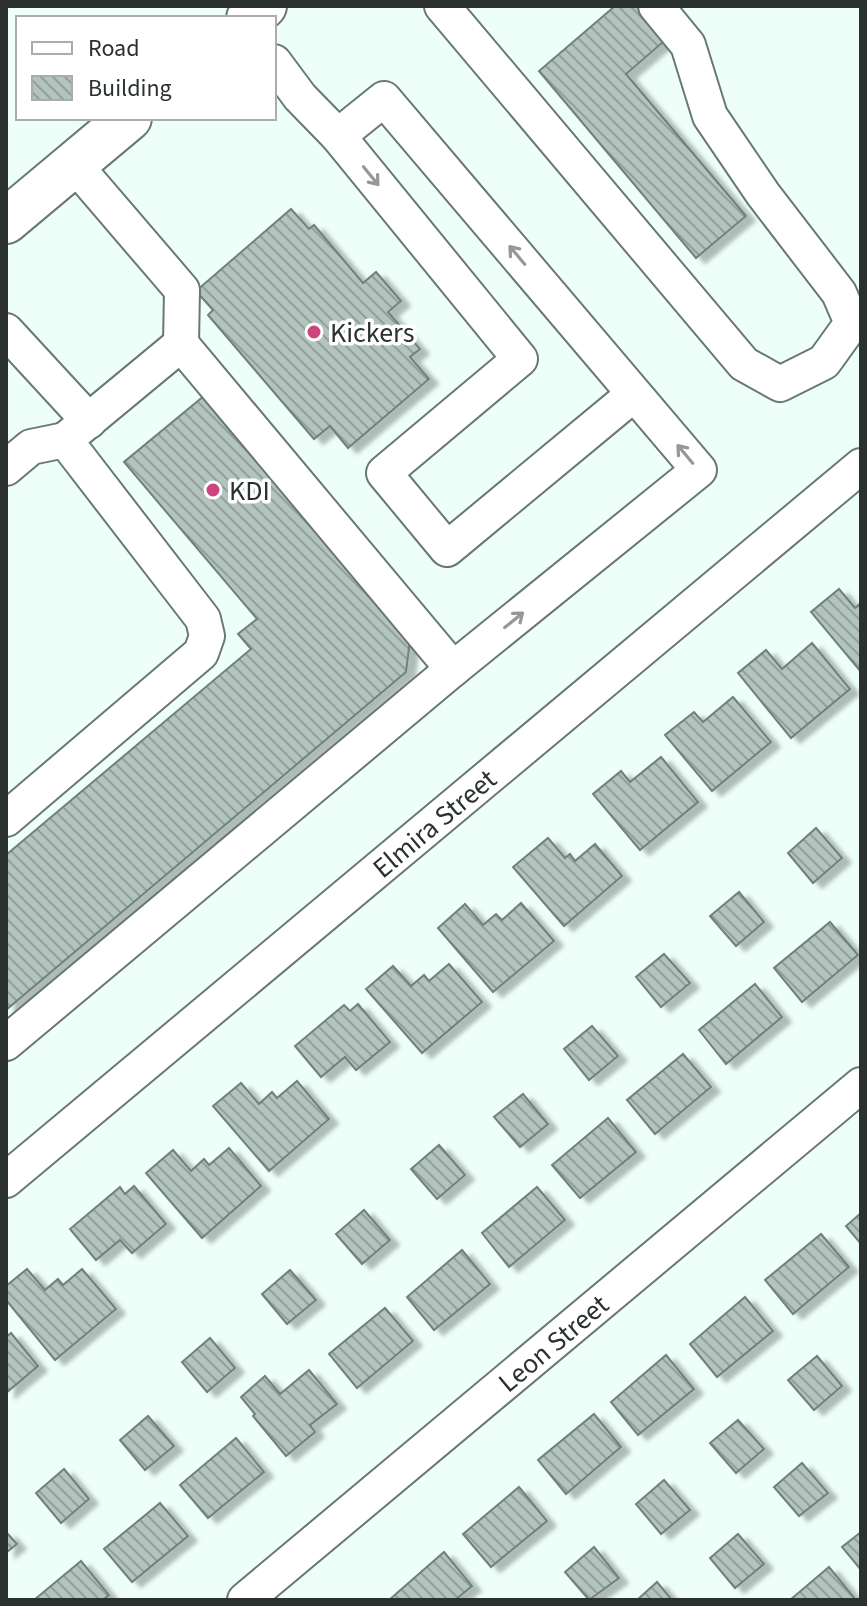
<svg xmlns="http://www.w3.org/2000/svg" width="867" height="1606" font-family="'Source Sans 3',sans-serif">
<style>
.building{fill:url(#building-back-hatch);stroke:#71807c;stroke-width:2;filter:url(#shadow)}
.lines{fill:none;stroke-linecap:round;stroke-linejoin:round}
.minor-casing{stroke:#697874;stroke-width:38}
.major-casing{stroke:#697874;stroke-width:48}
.minor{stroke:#fff;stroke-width:34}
.major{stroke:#fff;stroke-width:44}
.oneway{stroke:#949897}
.poi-dot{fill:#cd447f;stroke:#fff;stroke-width:3}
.labels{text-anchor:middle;stroke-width:7;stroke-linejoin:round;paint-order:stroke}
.poi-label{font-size:28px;fill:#2a312f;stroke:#fff;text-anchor:start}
.street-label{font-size:28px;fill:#2a312f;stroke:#fff}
</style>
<defs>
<pattern id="building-back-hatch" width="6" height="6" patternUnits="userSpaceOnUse" patternTransform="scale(2)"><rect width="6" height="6" fill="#b3c4bf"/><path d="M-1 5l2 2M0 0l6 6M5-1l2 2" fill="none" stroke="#92a09c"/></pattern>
<filter id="shadow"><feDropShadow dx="9" dy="5" stdDeviation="2" flood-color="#0004"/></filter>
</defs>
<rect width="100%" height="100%" fill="#eefffa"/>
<!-- building -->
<g class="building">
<path d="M615,6H645L670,36L626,74L746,216L696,258L539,71Z"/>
<path d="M291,209L309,229L314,225L363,283L376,272L401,301L388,312L420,349L410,357L429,379L348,448L330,426L314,439L208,315L213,310L196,291Z"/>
<path d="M204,396L410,640L406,672L6,1010V855L251,649L238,634L257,619L124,462Z"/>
<path d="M839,589L855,608L861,603V672L811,612Z"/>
<path d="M812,643L850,689L791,738L738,673L766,650L782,669Z"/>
<path d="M733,697L771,742L712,791L665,735L694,712L703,722Z"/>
<path d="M661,757L698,802L640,850L593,794L621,771L630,782Z"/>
<path d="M816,828L842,858L813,883L788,853Z"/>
<path d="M548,838L565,858L570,854L575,861L595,844L622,876L564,926L513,867Z"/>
<path d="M739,892L764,922L736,946L710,916Z"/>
<path d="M521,903L554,941L493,992L438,928L465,904L483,925L496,914L502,920Z"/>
<path d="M830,922L858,955L802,1002L774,968Z"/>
<path d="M664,954L690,983L661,1007L636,977Z"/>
<path d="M449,964L482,1002L422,1053L366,989L393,966L411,986L424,975L429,981Z"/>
<path d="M755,984L782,1017L726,1064L699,1030Z"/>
<path d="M358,1004L390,1042L356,1070L345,1057L321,1077L295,1046L344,1005L350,1011Z"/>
<path d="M592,1026L618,1056L589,1080L564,1049Z"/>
<path d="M683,1054L711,1087L655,1134L627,1100Z"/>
<path d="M297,1081L329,1119L269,1171L213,1106L241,1083L259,1104L272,1092L277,1098Z"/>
<path d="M523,1094L548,1124L520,1147L494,1117Z"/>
<path d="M608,1118L636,1152L580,1198L552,1165Z"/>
<path d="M439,1145L465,1175L437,1199L411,1169Z"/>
<path d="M229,1148L261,1186L202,1238L146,1173L173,1150L191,1171L204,1159L209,1165Z"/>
<path d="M134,1186L166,1224L132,1253L120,1240L96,1260L70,1229L120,1187L125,1194Z"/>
<path d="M537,1187L565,1220L509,1267L482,1233Z"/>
<path d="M364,1210L390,1240L362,1264L336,1234Z"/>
<path d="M861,1213V1244L846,1226Z"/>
<path d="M821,1234L849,1267L793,1314L765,1280Z"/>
<path d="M462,1250L490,1284L434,1330L407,1297Z"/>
<path d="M27,1269L45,1290L58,1279L63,1285L82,1269L116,1309L55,1360L6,1300V1286Z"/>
<path d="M290,1270L316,1300L287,1324L262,1294Z"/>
<path d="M745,1297L773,1331L717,1377L690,1344Z"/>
<path d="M385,1308L413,1341L357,1388L329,1354Z"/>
<path d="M11,1333L38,1366L6,1393V1337Z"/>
<path d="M210,1338L235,1368L207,1392L182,1362Z"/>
<path d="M666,1355L694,1389L638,1435L611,1402Z"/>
<path d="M817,1356L842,1386L814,1410L788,1380Z"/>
<path d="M309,1370L337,1404L310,1425L315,1432L286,1456L253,1416L255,1414L241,1397L265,1376L280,1394Z"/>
<path d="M594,1414L621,1447L566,1494L538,1460Z"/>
<path d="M148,1416L174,1446L145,1470L120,1440Z"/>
<path d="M738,1420L764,1449L736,1473L710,1443Z"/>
<path d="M236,1438L264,1472L208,1518L180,1485Z"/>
<path d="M802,1463L828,1493L799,1516L774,1487Z"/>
<path d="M64,1469L89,1499L61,1523L36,1493Z"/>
<path d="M664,1480L690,1510L661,1534L636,1504Z"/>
<path d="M519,1487L547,1521L491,1567L463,1534Z"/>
<path d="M160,1503L188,1536L132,1582L104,1549Z"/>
<path d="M6,1532L17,1544L6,1553Z"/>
<path d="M861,1532V1570L842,1547Z"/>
<path d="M738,1534L764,1564L735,1588L710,1558Z"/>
<path d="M594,1547L619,1578L589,1600L565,1572Z"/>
<path d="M444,1552L472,1586L455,1600H389Z"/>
<path d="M81,1561L109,1595L103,1600H34Z"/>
<path d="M829,1567L856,1600H790Z"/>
<path d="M657,1582L672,1600H637Z"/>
</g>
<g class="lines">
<!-- minor casing -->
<g class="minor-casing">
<g id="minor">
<path d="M442,6L744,364L780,384L824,362L852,323L839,293L763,194L710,116L688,45L656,6"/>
<path d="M274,62L300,97L338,136"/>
<path d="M74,164L182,290L181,344"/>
<path d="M6,331L89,421"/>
<path d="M6,468L31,447L65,440"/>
<path d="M453,669L699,470L384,99L338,136L520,359L384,473L447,549L634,394"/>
<path d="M6,819L201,653L207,636L203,619L65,440L181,344L453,669L6,1043"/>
<path d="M6,1180L861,466"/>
<path d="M245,1600L861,1085"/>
</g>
</g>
<!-- major casing -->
<g class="major-casing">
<g id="major">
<path d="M249,18L264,6"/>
<path d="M6,221L129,118"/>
</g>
</g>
<!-- minor -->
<use href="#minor" class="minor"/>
<!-- major -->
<use href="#major" class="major"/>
</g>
<!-- one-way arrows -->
<defs><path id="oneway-shaft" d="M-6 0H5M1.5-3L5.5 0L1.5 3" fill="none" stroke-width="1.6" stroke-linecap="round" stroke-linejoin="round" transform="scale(2)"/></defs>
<g class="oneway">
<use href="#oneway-shaft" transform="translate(371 176) rotate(51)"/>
<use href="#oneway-shaft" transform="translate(517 255) rotate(-130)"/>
<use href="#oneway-shaft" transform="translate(685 454) rotate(-130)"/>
<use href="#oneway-shaft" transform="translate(514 620) rotate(-39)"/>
</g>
<!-- markers -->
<g class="poi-dot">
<circle cx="314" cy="332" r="8"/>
<circle cx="213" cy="490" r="8"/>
</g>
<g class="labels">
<!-- poi labels -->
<g class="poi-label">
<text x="330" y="342">Kickers</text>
<text x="229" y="500">KDI</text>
</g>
<!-- street labels -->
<g class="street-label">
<text transform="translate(434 823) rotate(-40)" y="10">Elmira Street</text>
<text transform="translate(553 1343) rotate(-40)" y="10">Leon Street</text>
</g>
</g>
<!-- border -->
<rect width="867" height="1606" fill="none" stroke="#2a312f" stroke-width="16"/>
<!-- legend -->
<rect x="16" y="16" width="260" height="104" fill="#ffffff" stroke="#aaadac" stroke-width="2"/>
<rect x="32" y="42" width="40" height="12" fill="#ffffff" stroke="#aaadac" stroke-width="2"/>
<text x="88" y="56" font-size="24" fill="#2a312f">Road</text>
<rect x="32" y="76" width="40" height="24" fill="url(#building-back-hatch)" stroke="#aaadac" stroke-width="2"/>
<text x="88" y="96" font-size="24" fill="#2a312f">Building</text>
</svg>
